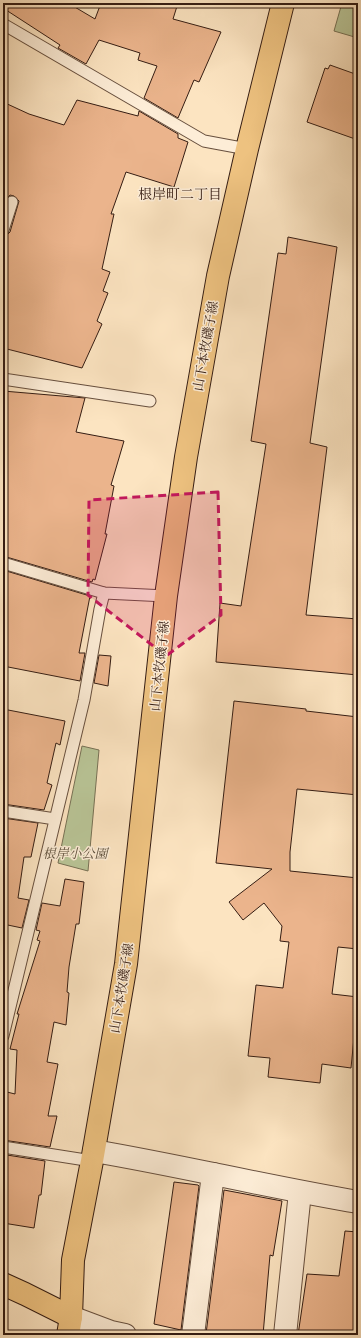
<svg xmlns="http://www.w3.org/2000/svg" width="361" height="1338" font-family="'IM FELL Double Pica','Noto Serif JP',serif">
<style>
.green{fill:#b9c597;stroke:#777155}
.building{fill:#ebb48c;stroke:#351d13}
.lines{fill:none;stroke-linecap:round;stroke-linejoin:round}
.service-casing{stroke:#674f3e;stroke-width:13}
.minor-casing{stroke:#674f3e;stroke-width:24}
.primary-casing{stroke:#351d13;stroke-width:24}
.service{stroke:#fdedd7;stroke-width:11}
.minor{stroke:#fdedd7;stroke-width:22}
.primary{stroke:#eec280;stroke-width:22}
.marked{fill:#c2185b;fill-opacity:0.2;stroke:#c2185b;stroke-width:3;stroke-dasharray:8 5;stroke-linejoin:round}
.labels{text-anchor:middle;stroke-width:3;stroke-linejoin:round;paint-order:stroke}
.street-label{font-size:13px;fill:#351d13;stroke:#fdedd7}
.park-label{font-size:13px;font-style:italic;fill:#5d4f3b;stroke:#fdedd7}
.neighbourhood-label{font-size:14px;fill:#351d13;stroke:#fdedd7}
</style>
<rect width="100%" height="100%" fill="#fce4c1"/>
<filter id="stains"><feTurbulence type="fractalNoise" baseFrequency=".005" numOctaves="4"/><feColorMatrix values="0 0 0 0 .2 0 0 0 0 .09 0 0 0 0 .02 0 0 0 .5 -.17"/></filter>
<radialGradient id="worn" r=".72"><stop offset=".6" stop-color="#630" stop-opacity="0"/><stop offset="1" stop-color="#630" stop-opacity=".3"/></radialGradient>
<!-- green -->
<g class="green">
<path d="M342,3H358V38L334,31Z"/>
<path d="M82,746L99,750L88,871L58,863Z"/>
</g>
<!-- building -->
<g class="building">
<path d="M3,3H68L95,19L101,3H178L173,19L221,32L199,82L194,80L178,118L144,98L157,66L138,60L140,53L99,40L86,64L58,48L60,45L3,8Z"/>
<path d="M330,65L358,75V140L307,122L325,68L328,69Z"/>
<path d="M77,100L138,116L139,111L178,134V138L188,142L174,187L126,172L111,214H114L102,269L110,272L103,291L108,293L97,321L102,324L82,368L3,348V237L7,235L10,232L19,201L14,196L10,195L6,200L3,207V102L29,114L64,125Z"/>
<path d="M288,237L337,247L310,443L327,447L306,615L358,619V675L216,662L220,603L241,606L266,444L251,441L278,253L286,254Z"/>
<path d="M3,391L85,398L76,432L124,441L111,485L114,486L105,534H107L95,580L93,579L92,582L3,556Z"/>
<path d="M3,570L90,596L79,653H85L80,681L3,666Z"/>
<path d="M99,655L111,656L108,686L94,683Z"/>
<path d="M234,701L306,709V711L358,717V795L297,789L290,852V871L358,878V949L338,947L332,994L358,997L351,1068L322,1064L320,1083L268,1077L270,1058L248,1056L256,985L283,988L289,942L280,941L282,926L264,903L243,920L229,902L272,869L216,863Z"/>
<path d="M3,709L65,721L60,745L56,743L47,783L52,785L44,810L3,804Z"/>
<path d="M3,818L38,823L31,857H24L18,898L29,900L22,928L3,924Z"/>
<path d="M65,879L84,882L79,924H76L69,967L67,992L69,993L66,1025L54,1022L47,1062L58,1064L48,1116H57L50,1147L3,1140V1091L15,1094L17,1050L10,1049L19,1014H17L40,941L37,940L40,931L36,930L42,903L60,906Z"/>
<path d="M7,1155L45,1161L41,1195H39L34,1228L3,1223V1182Z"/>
<path d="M174,1182L198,1185L199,1186L181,1330L154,1324Z"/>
<path d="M224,1190L282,1201L273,1256L270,1255L263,1335L206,1334Z"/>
<path d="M345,1231L358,1232V1335H298L307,1274L339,1276Z"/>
</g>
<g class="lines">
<!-- service casing -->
<g class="service-casing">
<g id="service">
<path d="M3,24L204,141L247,149"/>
<path d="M3,230L12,202"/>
<path d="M3,379L150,401"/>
<path d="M3,563L104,593L166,596"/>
<path d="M3,811L55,819"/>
<path d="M3,1036L84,700L100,609L104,593"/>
<path d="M3,1147L92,1161"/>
</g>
</g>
<!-- minor casing -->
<g class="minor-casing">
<g id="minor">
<path d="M94,1151C182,1166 269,1187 358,1202"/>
<path d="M71,1317L111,1332L125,1335"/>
<path d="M193,1335L213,1174"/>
<path d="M285,1335L300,1192"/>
</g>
</g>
<!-- primary casing -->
<g class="primary-casing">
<g id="primary">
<path d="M3,1284L25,1294L71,1317"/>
<path d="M68,1335L71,1317L73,1260L92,1161L126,964L166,596L186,457L218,276L247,149L283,3"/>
</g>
</g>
<!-- service -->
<use href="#service" class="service"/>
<!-- minor -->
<use href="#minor" class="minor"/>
<!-- primary -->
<use href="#primary" class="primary"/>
</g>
<!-- marked area -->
<path class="marked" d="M218,492L221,615L166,656L88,595L89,500Z"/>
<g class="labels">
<!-- street labels -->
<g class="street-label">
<text transform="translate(205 346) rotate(-80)" y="5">山下本牧磯子線</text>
<text transform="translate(159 666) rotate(-84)" y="5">山下本牧磯子線</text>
<text transform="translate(121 988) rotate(-81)" y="5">山下本牧磯子線</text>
</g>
<!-- park labels -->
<g class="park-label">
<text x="75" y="858">根岸小公園</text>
</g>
<!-- neighbourhood labels -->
<g class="neighbourhood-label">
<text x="180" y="199">根岸町二丁目</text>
</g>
</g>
<!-- margin -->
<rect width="361" height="1338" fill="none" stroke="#fce4c1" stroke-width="16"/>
<rect x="4" y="4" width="353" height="1330" fill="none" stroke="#351d13" stroke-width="2"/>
<rect x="8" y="8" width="345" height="1322" fill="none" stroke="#351d13"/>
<rect width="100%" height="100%" filter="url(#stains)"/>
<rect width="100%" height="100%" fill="url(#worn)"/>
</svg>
